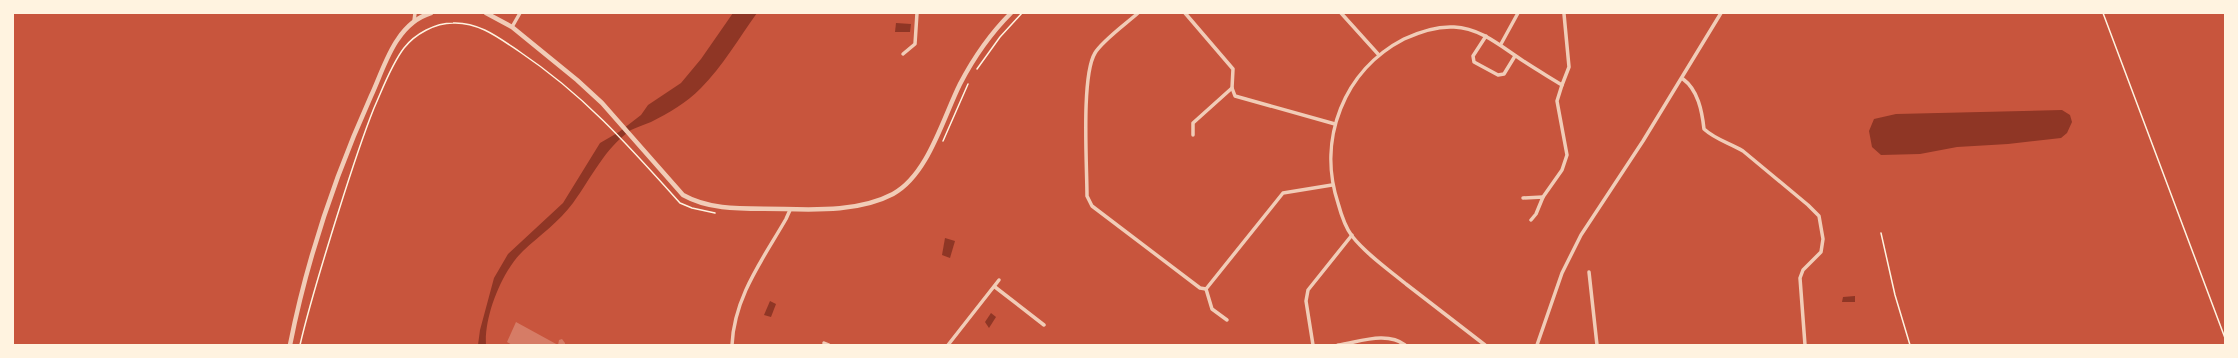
<svg xmlns="http://www.w3.org/2000/svg" width="2238" height="358" font-family="'Asap Condensed',sans-serif">
<style>
.water{fill:#8f3625}
.building{fill:#d67c66}
.lines{fill:none;stroke-linecap:round;stroke-linejoin:round}
.path{stroke:#fff3e0;stroke-width:1.5}
.minor{stroke:#f1ccb7;stroke-width:3.5}
.tertiary{stroke:#f1ccb7;stroke-width:4.5}
</style>
<rect width="100%" height="100%" fill="#c8553d"/>
<!-- water -->
<g class="water">
<path d="M733,13H757C739,38 722,67 701,88C686,103 669,113 651,122C644,125 637,127 631,130C604,149 592,177 573,203C559,222 540,235 523,251C502,271 484,316 486,345H478L480,330L494,278L508,254L563,203L600,143L619,132L641,115L648,105L681,83L701,59Z"/>
<path d="M896,23L911,24L910,32H895Z"/>
<path d="M2062,110L2070,115L2072,122L2067,133L2061,138L2008,144L1957,147L1920,154L1881,155L1872,147L1869,131L1874,119L1896,114Z"/>
<path d="M945,238L955,241L950,258L942,255Z"/>
<path d="M1855,296V302H1842L1843,297Z"/>
<path d="M770,301L776,304L771,317L764,315Z"/>
<path d="M991,313L996,317L989,328L985,322Z"/>
</g>
<!-- building -->
<path class="building" d="M516,322L558,345L559,340L562,339L565,343V345H512L507,342Z"/>
<g class="lines">
<!-- path -->
<g class="path">
<path d="M2103,13L2225,338"/>
<path d="M977,69L1000,37L1022,13"/>
<path d="M943,141L968,84"/>
<path d="M1881,233L1895,295L1910,345"/>
<path d="M300,345C309,306 321,268 333,229C346,188 358,148 374,108C383,88 391,65 404,48C415,34 435,23 453,23C479,22 499,38 520,52C584,95 629,146 680,203L692,208L715,213"/>
</g>
<!-- minor -->
<g class="minor">
<path d="M1138,13C1127,23 1102,41 1095,53C1081,76 1087,166 1087,196L1092,206L1200,288L1206,289L1283,193L1332,185"/>
<path d="M1185,13L1233,69L1232,88L1235,96L1335,124"/>
<path d="M1341,13L1378,54"/>
<path d="M414,21L415,13"/>
<path d="M512,27L520,13"/>
<path d="M1486,36L1473,56L1474,62L1498,75L1504,74L1515,56"/>
<path d="M1501,44L1518,13"/>
<path d="M903,54L915,44L917,13"/>
<path d="M1683,79C1698,90 1702,111 1704,129C1716,140 1730,143 1743,151L1808,205L1819,216L1823,239L1821,252L1803,270L1800,278L1805,345"/>
<path d="M1562,85L1569,67L1564,14"/>
<path d="M1193,135V123L1232,88"/>
<path d="M1523,198L1543,197L1536,214L1531,220"/>
<path d="M1589,272L1597,345"/>
<path d="M995,287L1044,325"/>
<path d="M1206,289L1212,309L1227,320"/>
<path d="M824,343L829,345"/>
<path d="M732,345C734,297 763,259 786,219L790,210"/>
<path d="M948,345L999,280"/>
<path d="M1313,345L1306,301L1308,290L1352,235"/>
<path d="M1338,345C1359,342 1387,331 1405,345"/>
<path d="M1485,345C1459,325 1432,304 1406,284C1388,269 1367,255 1352,236C1345,227 1341,214 1338,203C1317,139 1344,70 1404,39C1419,32 1437,26 1454,27C1478,28 1497,43 1516,56C1530,66 1546,75 1562,85L1557,101L1567,155L1562,170L1543,197"/>
<path d="M1537,345L1562,273L1581,235L1643,141L1721,13"/>
</g>
<!-- tertiary -->
<g class="tertiary">
<path d="M486,13L512,27L577,80L602,103L683,195C713,212 750,208 784,209C819,210 861,211 893,194C928,175 943,118 960,84C973,59 991,33 1011,13"/>
<path d="M290,345C307,259 335,176 371,96C379,79 387,54 398,39C406,27 418,17 431,13"/>
</g>
</g>
<!-- border -->
<rect width="2238" height="358" fill="none" stroke="#fff3e0" stroke-width="28"/>
</svg>
